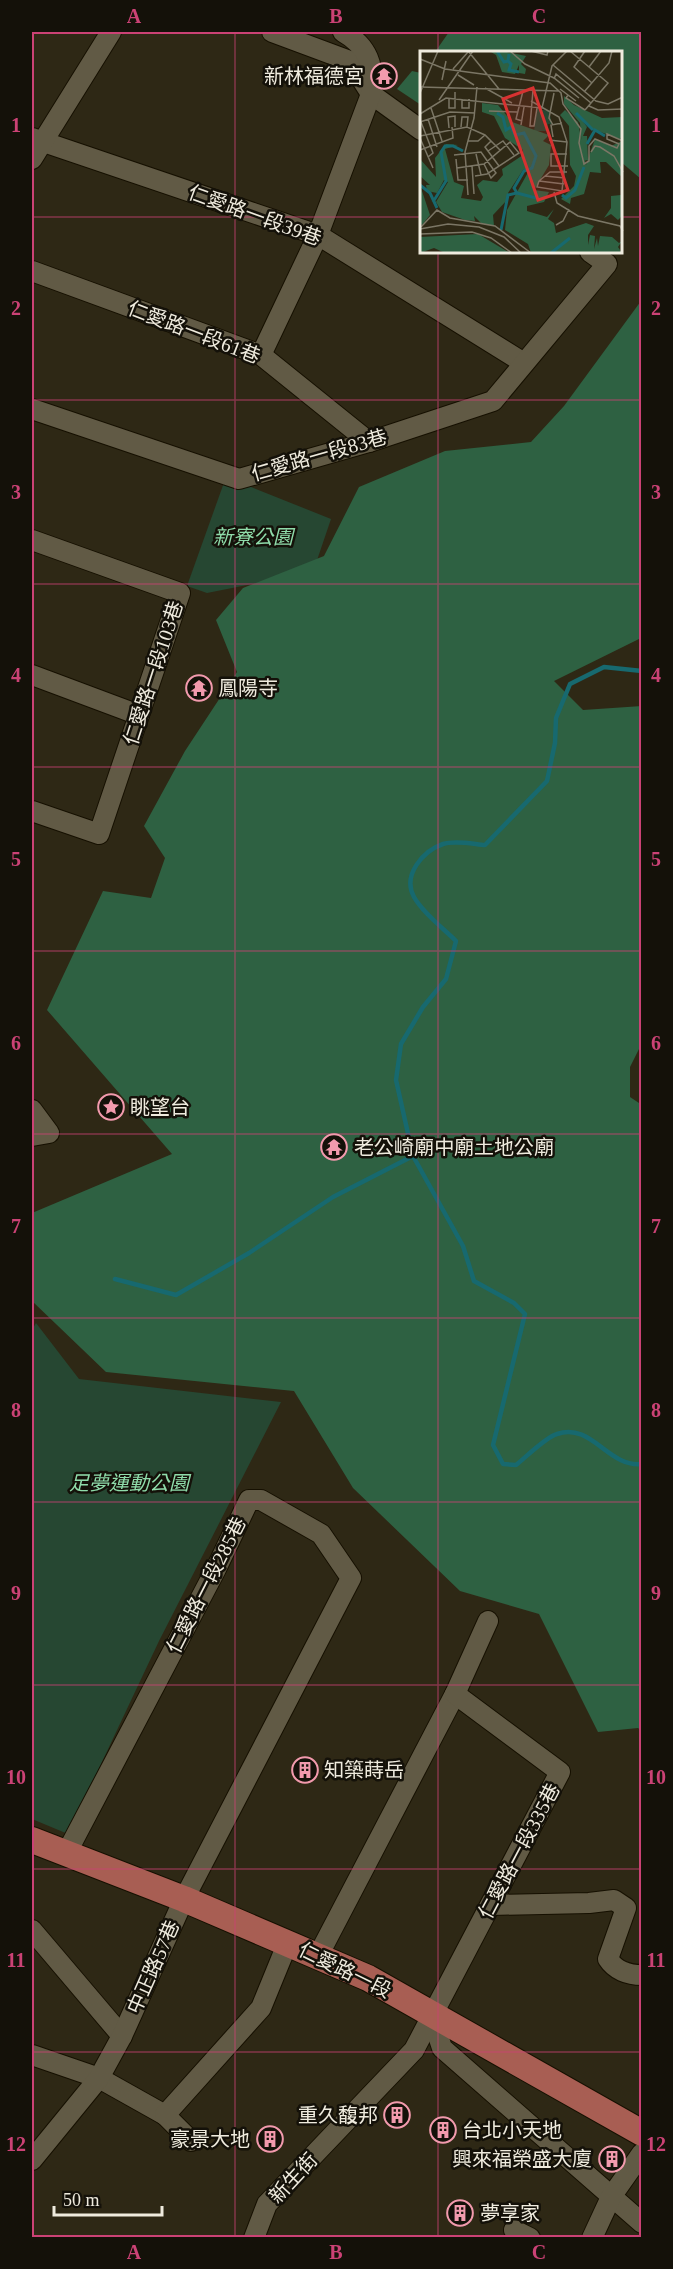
<svg xmlns="http://www.w3.org/2000/svg" width="673" height="2269" font-family="'Times New Roman','Noto Sans TC',serif">
<style>
.green{fill:#264732}
.forest{fill:#2e6142}
.lines{fill:none;stroke-linecap:round;stroke-linejoin:round}
.stream{stroke:#17696f;stroke-width:4.5}
.minor-casing{stroke:#161001;stroke-width:22}
.major-casing{stroke:#161001;stroke-width:28}
.minor{stroke:#615a45;stroke-width:20}
.major{stroke:#a85e53;stroke-width:26}
.grid{fill:none;stroke:#cb4275;stroke-width:1.5;stroke-opacity:0.55}
.labels{text-anchor:middle;stroke-width:5;stroke-linejoin:round;paint-order:stroke}
.poi-label{font-size:20px;fill:#efebde;stroke:#141109;text-anchor:start}
.street-label{font-size:20px;fill:#efebde;stroke:#141109}
.park-label{font-size:20px;font-style:italic;fill:#8fdcaa;stroke:#141109}
.inset-river{fill:none;stroke:#17696f;stroke-width:3}
.inset-road{fill:none;stroke:#7b7665;stroke-width:1.5}
.view{fill:#d73231;fill-opacity:0.15;stroke:#d73231;stroke-width:3}
.inset-edge{fill:none;stroke:#efebde;stroke-width:3}
.neatline{fill:none;stroke:#cb4275;stroke-width:2}
.grid-label{font-size:20px;text-anchor:middle;font-weight:bold;fill:#cb4275}
</style>
<rect width="100%" height="100%" fill="#2e2815"/>
<!-- green -->
<g class="green">
<path d="M226,477L331,519L313,572L207,593L187,586Z"/>
<path d="M36,1323L79,1379L281,1402L159,1641L68,1834L32,1819V1330Z"/>
</g>
<!-- forest -->
<g class="forest">
<path d="M449,32H641V179L621,162L620,52H435Z"/>
<path d="M412,71L421,73V105L397,89Z"/>
<path d="M641,301V638L554,681L583,710L642,706V1043L630,1067V1097L642,1105V1731L638,1728L598,1732L539,1614L460,1591L353,1488L294,1391L106,1372L32,1301V1213L172,1154L47,1010L103,891L151,898L165,858L144,826L185,751L237,672L216,620L243,588L324,556L359,487L445,451L531,442L564,406Z"/>
</g>
<g class="lines">
<!-- stream -->
<g class="stream">
<path d="M642,671L604,667L570,684L556,718L555,743L547,781L485,845C473,844 455,840 443,844C423,851 402,875 414,897C423,913 443,928 456,941L446,979L423,1007L401,1044L396,1080L413,1156L463,1246L474,1281L514,1303L525,1314L493,1445L503,1464L516,1465C526,1457 546,1437 557,1434C592,1422 608,1468 642,1464"/>
<path d="M115,1279L176,1295L249,1253L333,1197L413,1156"/>
</g>
<!-- minor casing -->
<g class="minor-casing">
<g id="minor">
<path d="M272,32L350,61L371,94L421,130"/>
<path d="M32,138L318,235L524,363"/>
<path d="M32,159L111,32"/>
<path d="M32,271L261,355L369,442"/>
<path d="M261,355L318,235L371,94C375,66 368,46 343,32"/>
<path d="M32,409L239,479L369,442L493,401L607,264L590,252"/>
<path d="M32,540L180,593L99,834L32,811"/>
<path d="M32,675L139,715"/>
<path d="M32,1110L49,1133L32,1136"/>
<path d="M491,1905L589,1903L614,1900L626,1908L608,1959C615,1970 628,1975 642,1975"/>
<path d="M32,1930L122,2036"/>
<path d="M318,1956L455,1694L488,1621"/>
<path d="M431,2014L442,2048L642,2223"/>
<path d="M32,2055L99,2078L165,2115"/>
<path d="M191,2141L165,2115L261,2008L288,1942"/>
<path d="M32,2160L99,2078L122,2036L184,1899L351,1578L321,1534L261,1500H249L216,1569L66,1854"/>
<path d="M514,2230L530,2238"/>
<path d="M254,2238L267,2204L414,2050L560,1772L455,1694"/>
<path d="M592,2238L611,2197L642,2153"/>
</g>
</g>
<!-- major casing -->
<g class="major-casing">
<path id="major" d="M32,1840L184,1899L368,1978L642,2133"/>
</g>
<!-- minor -->
<use href="#minor" class="minor"/>
<!-- major -->
<use href="#major" class="major"/>
</g>
<!-- grid -->
<path class="grid" d="M235,32V2238M438,32V52M32,217H421M620,217H642M438,252V2238M32,400H642M32,584H642M32,767H642M32,951H642M32,1134H642M32,1318H642M32,1502H642M32,1685H642M32,1869H642M32,2052H642"/>
<!-- icons -->
<defs>
<g id="temple-ring" transform="scale(1.35)"><circle r="9.5" fill="#141109" stroke="#f29aad" stroke-width="1.5"/><path d="M0-6L5-2H3V0L6.5 2.5H4V6H1.5V3h-3V6H-4V2.5H-6.5L-3 0V-2H-5Z" fill="#f29aad"/></g>
<g id="sight-ring" transform="scale(1.35)"><circle r="9.5" fill="#141109" stroke="#f29aad" stroke-width="1.5"/><path d="M0-6L1.8-2.2L6-1.7L2.9 1.2L3.7 5.4L0 3.3L-3.7 5.4L-2.9 1.2L-6-1.7L-1.8-2.2Z" fill="#f29aad"/></g>
<g id="building-ring" transform="scale(1.35)"><circle r="9.5" fill="#141109" stroke="#f29aad" stroke-width="1.5"/><path d="M-4-6H4V6H1V3H-1V6H-4ZM-2.5-4.3h1.7v1.8h-1.7ZM.8-4.3h1.7v1.8H.8ZM-2.5-1h1.7V.8h-1.7ZM.8-1h1.7V.8H.8Z" fill="#f29aad"/></g>
</defs>
<g fill-rule="evenodd">
<use href="#temple-ring" x="384" y="76"/>
<use href="#temple-ring" x="199" y="688"/>
<use href="#sight-ring" x="111" y="1107"/>
<use href="#temple-ring" x="334" y="1147"/>
<use href="#building-ring" x="305" y="1770"/>
<use href="#building-ring" x="397" y="2115"/>
<use href="#building-ring" x="443" y="2130"/>
<use href="#building-ring" x="270" y="2139"/>
<use href="#building-ring" x="612" y="2159"/>
<use href="#building-ring" x="460" y="2213"/>
</g>
<g class="labels">
<!-- poi labels -->
<g class="poi-label">
<text x="364" y="83" text-anchor="end">新林福德宮</text>
<text x="218" y="695">鳳陽寺</text>
<text x="130" y="1114">眺望台</text>
<text x="354" y="1154">老公崎廟中廟土地公廟</text>
<text x="324" y="1777">知築蒔岳</text>
<text x="378" y="2122" text-anchor="end">重久馥邦</text>
<text x="462" y="2137">台北小天地</text>
<text x="250" y="2146" text-anchor="end">豪景大地</text>
<text x="592" y="2166" text-anchor="end">興來福榮盛大廈</text>
<text x="480" y="2220">夢享家</text>
</g>
<!-- street labels -->
<g class="street-label">
<text transform="translate(255 215) rotate(20)" y="7">仁愛路一段39巷</text>
<text transform="translate(194 332) rotate(21)" y="7">仁愛路一段61巷</text>
<text transform="translate(319 455) rotate(-16)" y="7">仁愛路一段83巷</text>
<text transform="translate(153 673) rotate(-72)" y="7">仁愛路一段103巷</text>
<text transform="translate(206 1585) rotate(-63)" y="7">仁愛路一段285巷</text>
<text transform="translate(519 1851) rotate(-62)" y="7">仁愛路一段335巷</text>
<text transform="translate(153 1967) rotate(-66)" y="7">中正路57巷</text>
<text transform="translate(345 1970) rotate(26)" y="7">仁愛路一段</text>
<text transform="translate(293 2178) rotate(-47)" y="7">新生街</text>
</g>
<!-- park labels -->
<g class="park-label">
<text x="253" y="544">新寮公園</text>
<text x="129" y="1490">足夢運動公園</text>
</g>
</g>
<!-- overview -->
<g transform="translate(420 51)">
<rect width="202" height="202" fill="#2e2815"/>
<path d="M117,58L129,60L132,73H128L126,80H114Z" fill="#264732"/>
<path d="M82,0L106,5L101,13L106,18L105,23L99,22V14L95,23L82,21L76,4L71,1ZM144,45L154,54L182,67L202,66V85L200,88L172,78L160,66L167,76L163,85H167L168,109L163,110L160,72L144,53ZM62,52L78,54L92,71L129,84L123,90L131,94L129,114L114,139L129,141L124,151L107,155V160L127,166L134,158L128,168L134,172L136,182L166,172L174,175L168,184V194L170,184L175,185L174,198L177,187L178,195L180,185L192,186L199,192L202,190L198,196L202,202H111L108,193L85,179L87,159L111,116L103,119L88,142V148L73,164L74,175L61,172L54,165L55,170L45,169L22,161L16,151L28,131L24,129L17,142L7,140L6,134H10L0,125V108L16,126L15,107L26,93L38,94L25,98L34,131L44,135L41,147L61,150L63,146L57,134L63,129L77,131L83,124L82,118L103,104V99L85,87L74,65L62,61ZM145,59L158,71L166,114L175,88L191,95L202,90V126L186,111H180L181,122L170,121L164,143L151,147L150,153L141,148L154,135L156,125L150,114L149,75L140,64ZM0,134L10,164L2,174L0,173ZM201,144L202,165L198,169L191,163L184,167L191,157V145ZM58,183L90,202H25L14,197L0,202V186Z" fill="#2e6142"/>
<path class="inset-river" d="M77,0L84,11L88,10L89,3M88,10L91,13L89,19L99,21M77,62L83,66L86,79L91,76L95,84L104,82L116,105L112,117L104,120L94,137L97,142L88,144L81,179M156,62L173,79M167,93L175,79L185,85M0,134L10,142L17,157M97,142L116,147M142,144L146,147L155,139L164,116M13,151L26,130L21,101L25,95H33L43,100M131,202L150,187"/>
<path class="inset-road" d="M48,0L79,38M90,0L105,13L134,27L159,47M111,0L127,4L128,0M150,0L188,32L165,59M165,0L154,16L172,32M0,8L25,18L130,32L141,42L143,53L161,78L159,92L164,113L169,110V95L175,88L197,97L199,93L187,88V83L203,90M133,14L176,50L188,53L203,46M169,16L181,0M33,18L48,1M38,24L54,34M134,28L136,23L171,52M22,29L26,10M0,36L139,40M65,37L92,52M140,38L156,50M113,39L110,75H114L117,57M164,41L189,12L192,0M0,42L18,0M148,44L146,47L165,59M29,48V57H35V41M42,48V57H49V48M19,49L53,0M111,50L139,66L147,91L142,140L117,136L119,130M169,55L178,59L203,58M11,57L22,90M69,60L97,61M0,63L26,47L122,57L132,15L147,0M8,68L17,96M102,70L96,68L103,40M0,71L30,61L55,62M1,71L13,102L8,106M101,74L104,56M133,74L129,67L134,42M41,76L42,66H48L47,76M29,77L28,66L35,65V76M0,85L47,76L65,84L80,99M133,86L131,74L142,72M0,87L13,117M129,89L147,91M48,90H58L65,84M71,90L65,96L79,115M0,99L33,87L32,76M68,100L83,90L94,104M171,101L175,95L180,96L194,105L203,121M56,103L61,124M147,103H131V115H148M34,104L61,101L73,118M36,108L38,129H48M64,113L71,127L76,122L73,118M52,115L54,143M37,117L64,113L90,91L99,102L67,123L55,125M125,125L145,127M119,130L130,121H147M119,130L144,133M134,141L137,152L158,165L200,175L203,180M48,144L45,101L54,67L57,36M136,174L143,170L149,158M1,176L17,159L30,167L75,175L111,202M0,178L28,173L59,176L84,186L101,202M0,183L52,181L71,187L92,202"/>
<path class="view" d="M113,37L148,139L118,149L83,48Z"/>
<rect width="202" height="202" class="inset-edge"/>
</g>
<!-- border -->
<rect width="673" height="2269" fill="none" stroke="#141109" stroke-width="66"/>
<!-- scale -->
<path d="M54 2206v9h108v-9" fill="none" stroke="#efebde" stroke-width="3"/>
<text x="63" y="2206" font-size="18" fill="#efebde" stroke="#141109" stroke-width="4.5" paint-order="stroke">50 m</text>
<rect x="33" y="33" width="607" height="2203" class="neatline"/>
<g class="grid-label">
<text x="134" y="23">A</text>
<text x="336" y="23">B</text>
<text x="539" y="23">C</text>
<text x="16" y="132">1</text>
<text x="656" y="132">1</text>
<text x="16" y="315">2</text>
<text x="656" y="315">2</text>
<text x="16" y="499">3</text>
<text x="656" y="499">3</text>
<text x="16" y="682">4</text>
<text x="656" y="682">4</text>
<text x="16" y="866">5</text>
<text x="656" y="866">5</text>
<text x="16" y="1050">6</text>
<text x="656" y="1050">6</text>
<text x="16" y="1233">7</text>
<text x="656" y="1233">7</text>
<text x="16" y="1417">8</text>
<text x="656" y="1417">8</text>
<text x="16" y="1600">9</text>
<text x="656" y="1600">9</text>
<text x="16" y="1784">10</text>
<text x="656" y="1784">10</text>
<text x="16" y="1967">11</text>
<text x="656" y="1967">11</text>
<text x="16" y="2151">12</text>
<text x="656" y="2151">12</text>
<text x="134" y="2259">A</text>
<text x="336" y="2259">B</text>
<text x="539" y="2259">C</text>
</g>
</svg>
